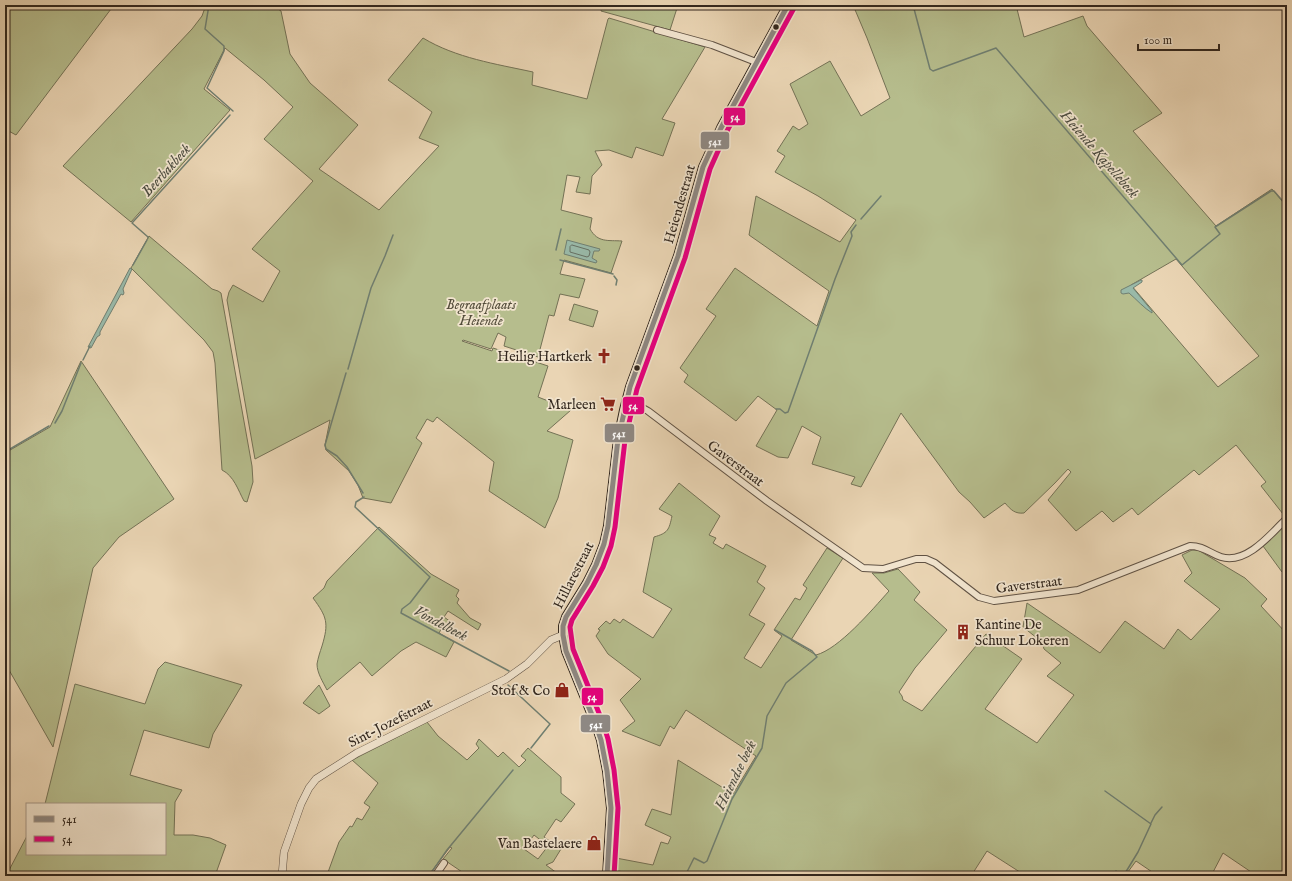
<svg xmlns="http://www.w3.org/2000/svg" width="1292" height="881" font-family="'IM FELL English',serif">
<style>
.green{fill:#b6bd8d;stroke:#747256;fill-rule:evenodd}
.water{fill:#99b9a8;stroke:#707f71}
.lines{fill:none;stroke-linecap:round;stroke-linejoin:round}
.shore{stroke:#667063;stroke-width:1}
.stream{stroke:#707f71;stroke-width:1.5}
.minor-casing{stroke:#605244;stroke-width:8}
.tertiary-casing{stroke:#605244;stroke-width:8}
.secondary-casing{stroke:#32271e;stroke-width:10}
.minor{stroke:#f1e4ce;stroke-width:6}
.tertiary{stroke:#f1e4ce;stroke-width:7}
.secondary{stroke:#f1e4ce;stroke-width:8}
.bus-1-casing{stroke:#f1e4ce;stroke-width:8}
.bus-2-casing{stroke:#f1e4ce;stroke-width:8}
.bus-1{stroke:#8e8883;stroke-width:5}
.bus-2{stroke:#e6007e;stroke-width:5}
.bus-dot{fill:#32271e;stroke:#f1e4ce;stroke-width:1.5}
.labels{text-anchor:middle;stroke-width:3.5;stroke-linejoin:round;paint-order:stroke}
.street-label{font-size:14px;fill:#32271e;stroke:#f1e4ce}
.park-label{font-size:14px;font-style:italic;fill:#534c3a;stroke:#f1e4ce}
.poi-label{font-size:14px;fill:#32271e;stroke:#f1e4ce;text-anchor:end}
.water-label{font-size:15px;font-style:italic;fill:#4c4c40;stroke:#f1e4ce}
.line-badge{stroke:#f1e4ce;stroke-width:1.5}
.badge-label{font-size:11px;text-anchor:middle;font-weight:bold;fill:#fff}
</style>
<rect width="100%" height="100%" fill="#ead5b4"/>
<filter id="stains"><feTurbulence type="fractalNoise" baseFrequency=".005" numOctaves="4"/><feColorMatrix values="0 0 0 0 .2 0 0 0 0 .09 0 0 0 0 .02 0 0 0 .5 -.17"/></filter>
<radialGradient id="worn" r=".72"><stop offset=".6" stop-color="#630" stop-opacity="0"/><stop offset="1" stop-color="#630" stop-opacity=".3"/></radialGradient>
<!-- green -->
<g class="green">
<path d="M5,5H114L16,135L5,129Z"/>
<path d="M206,5H272L281,11L290,54L310,83L358,125L319,169L379,210L439,146L419,138L432,112L388,80L423,38C456,58 496,64 533,72L532,85L587,99L608,19L609,18L705,47L662,119L675,123L663,156L636,147L632,158L609,150L595,151L602,165L592,176L590,194L576,192L580,177L567,175L561,210L592,218L590,229C598,243 608,240 622,241L611,273L564,260L560,274L585,279L579,298L560,294L554,316L549,315L538,357L504,346L506,337L498,333L491,349L463,340L462,341L492,351L493,348L548,366L538,397L571,410L547,431L573,440L558,498L545,528L489,491L494,462L437,417L433,422L427,419L416,438L422,443L391,503L363,498L358,485L349,471L326,450L325,445L330,420L255,459L227,300L229,292L233,285L263,302L280,271L252,249L313,181L264,139L293,107L264,80L225,48L204,89L230,110L131,222L63,166L192,29L202,16Z"/>
<path d="M602,5H678L670,30L601,11Z"/>
<path d="M853,5H1016L1024,37L1083,16L1087,26L1162,113L1133,131L1216,226L1272,189L1287,207V510L1283,514L1261,486L1266,482L1236,445L1199,475L1194,470L1138,515L1132,508L1113,522L1102,511L1076,531L1048,500L1071,472L1068,469L1055,483L1024,513C1015,514 1011,510 1005,503L984,518L970,502L959,492L901,413L861,487L851,484L855,477L812,464L821,437L802,426L788,458L778,457L756,446L777,410L758,396L736,421L684,382L688,375L680,368L716,316L706,309L735,268L817,326L829,291L749,235L756,196L840,242L856,220L818,196L775,172L785,156L777,151L793,126L799,130L808,124L790,84L830,61L861,116L890,98L867,38ZM1176,259L1259,356L1218,387L1131,285Z"/>
<path d="M149,236L212,289L218,291L221,293L252,466L253,482L247,502L244,501C238,490 234,476 222,470L215,363L213,352L204,340L131,268Z"/>
<path d="M574,304L598,311L593,327L569,320Z"/>
<path d="M81,361L174,499L119,537L93,568L53,747L5,663V453L50,427Z"/>
<path d="M679,483L720,516L709,535L716,538L713,543L723,549L726,544L766,566L757,582L765,588L749,615L765,624L744,658L761,668L782,636L774,630L795,598L800,600L807,588L803,585L827,548L843,558L791,640L816,655C839,649 872,610 889,591L872,573H884L898,569L920,592L914,600L947,630L915,668L899,692L902,696L903,700L922,711L986,634L1022,659L985,709L1037,743L1074,695L1047,676L1061,663L1044,649L1042,642L1023,627L1027,603L1100,653L1125,621L1164,649L1178,629L1191,640L1220,609L1184,581L1192,573L1182,555L1192,550H1198L1245,578L1267,599L1261,606L1287,634V876H1257L1223,853L1211,876H1158L1136,861L1125,876H1121L1116,871L1111,876H1026L987,851L971,876H639L615,870L616,858L653,865L661,842L668,844L671,837L645,825L652,809L671,815L678,760L733,794L756,756L686,710L674,729L670,726L660,746L622,731L635,721L620,700L641,679L608,654L596,636L600,630L598,629L606,621L610,624L614,619L620,623L623,619L653,638L672,609L643,592L654,537C668,533 669,530 672,516L659,509Z"/>
<path d="M1287,523V567L1282,572L1263,546Z"/>
<path d="M379,527L431,574L459,590L456,596L459,599L457,603L470,618L481,624L478,630L448,611L444,617L451,622L448,626L444,624L439,633L454,642L446,657L416,642L401,651L372,676L360,662L327,690C323,682 317,673 317,664C318,658 320,652 322,646C329,623 327,617 313,598L324,588L327,581Z"/>
<path d="M165,662L242,685L213,734L209,748L144,730L130,775L182,790L175,802L174,835H193L210,838L226,845L215,876H6L27,836V854H165V804H45L75,684L145,704L158,669Z"/>
<path d="M319,685L330,706L319,714L303,703Z"/>
<path d="M427,722L438,736L467,760L479,748L476,744L479,739L498,757L503,752L519,767L526,760L521,756L528,748L561,777V793L575,804L561,822L556,819L544,837L561,849L553,862L546,865L561,876H550L547,872L545,876H468L443,859L452,848L450,847L428,876H330L327,875L339,842L350,826L352,827L357,818L362,820L370,807L364,803L378,783L352,760ZM534,835L548,846L538,859L524,849Z"/>
</g>
<!-- water -->
<g class="water">
<path d="M567,240L600,249L599,251H594L592,258L597,261L596,263L564,254Z"/>
<path d="M130,268L132,269L123,289L124,293L123,295L121,294L100,332V335L97,337L91,348L88,347Z"/>
<path d="M1141,280H1142V282L1133,288L1152,311V313C1144,308 1137,300 1129,293L1123,294L1121,293V290Z"/>
</g>
<g class="lines">
<!-- shore -->
<path class="shore" d="M572,245L589,250L590,252L589,256L587,257L570,252V247Z"/>
<!-- stream -->
<g class="stream">
<path d="M209,5L205,29L224,46V51L207,88L233,111"/>
<path d="M913,5L930,69L933,71L996,48L1182,265L1220,234L1215,227L1271,191H1274L1287,206"/>
<path d="M861,219L881,196"/>
<path d="M148,238V237L132,223L230,115"/>
<path d="M556,250L561,229"/>
<path d="M560,260L613,274"/>
<path d="M133,265L147,240"/>
<path d="M614,276L617,280L616,285"/>
<path d="M83,360L90,346"/>
<path d="M348,369L371,288L385,256L393,235"/>
<path d="M346,373L325,445L326,449L337,456L347,467L363,493"/>
<path d="M776,409H780L785,413L788,412L835,279L852,236L851,232L856,225"/>
<path d="M55,423L62,411L81,363"/>
<path d="M5,452L49,426"/>
<path d="M364,497L356,502L355,507L430,577L410,603L402,609L401,613L509,671"/>
<path d="M508,685L550,724L531,748"/>
<path d="M1105,791L1151,824L1138,852L1124,875L1125,876"/>
<path d="M1151,823L1155,815L1162,807"/>
<path d="M429,876L447,850L513,770"/>
<path d="M685,876L694,858L704,863L707,861L732,799L762,748L767,716L786,683L817,657L812,651L775,630"/>
<path d="M1111,876L1116,871L1121,876"/>
</g>
<!-- minor casing -->
<g class="minor-casing">
<g id="minor">
<path d="M657,30L712,45L756,62"/>
<path d="M627,399L648,411L767,501L863,568L883,569L906,562L916,559H926L935,563L979,597L994,601L1078,590L1190,546C1204,546 1209,553 1221,557C1246,565 1271,534 1287,518"/>
<path d="M435,876L444,863"/>
</g>
</g>
<!-- tertiary casing -->
<g class="tertiary-casing">
<path id="tertiary" d="M282,876L284,852L301,804L309,788L316,779L357,753L506,679L527,664L551,640L563,635"/>
</g>
<!-- secondary casing -->
<g class="secondary-casing">
<path id="secondary" d="M607,876L611,808L607,771L601,740L596,725L566,651L563,635V626L566,617L587,583L596,565L604,544L608,526L618,439L624,410L630,387L678,256L703,167L721,128L788,5"/>
</g>
<!-- minor -->
<use href="#minor" class="minor"/>
<!-- tertiary -->
<use href="#tertiary" class="tertiary"/>
<!-- secondary -->
<use href="#secondary" class="secondary"/>
<!-- bus-1 casing -->
<g class="bus-1-casing">
<path id="bus-1" d="M607,876L611,808L607,771L601,740L596,725L566,651L563,635V626L566,617L587,583L596,565L604,544L608,526L618,439L630,387L678,256L703,167L721,128L788,5"/>
</g>
<!-- bus-2 casing -->
<g class="bus-2-casing">
<path id="bus-2" d="M614,876L618,808L614,770L608,739L603,723L573,649L570,627L572,620L593,586L603,567L611,546L615,527L625,440L637,389L685,258L710,169L727,131L794,8"/>
</g>
<!-- bus-1 -->
<use href="#bus-1" class="bus-1"/>
<!-- bus-2 -->
<use href="#bus-2" class="bus-2"/>
</g>
<!-- icons -->
<defs>
<g id="church-bare" transform="scale(1.2)"><path d="M-1.2-6h2.4v3.5h3.3v2.4h-3.3V6h-2.4V-.1h-3.3v-2.4h3.3Z" fill="#8f2418" stroke="#f1e4ce" stroke-width="2.5" paint-order="stroke"/></g>
<g id="supermarket-bare" transform="scale(1.2)"><path d="M-6-5.5h2.5l.6 2H6L4.5 2H-2.5L-4.4-4H-6ZM-1.5 3.2a1.3 1.3 0 1 0 .1 0ZM3 3.2a1.3 1.3 0 1 0 .1 0Z" fill="#8f2418" stroke="#f1e4ce" stroke-width="2.5" paint-order="stroke"/></g>
<g id="building-bare" transform="scale(1.2)"><path d="M-4-6H4V6H1V3H-1V6H-4ZM-2.5-4.3h1.7v1.8h-1.7ZM.8-4.3h1.7v1.8H.8ZM-2.5-1h1.7V.8h-1.7ZM.8-1h1.7V.8H.8Z" fill="#8f2418" stroke="#f1e4ce" stroke-width="2.5" paint-order="stroke"/></g>
<g id="shop-bare" transform="scale(1.2)"><path d="M-5-2.5h2.3a2.7 3.5 0 0 1 5.4 0H5L5.5 6h-11ZM-1.5-2.5h3a1.5 2.3 0 0 0-3 0Z" fill="#8f2418" stroke="#f1e4ce" stroke-width="2.5" paint-order="stroke"/></g>
</defs>
<g fill-rule="evenodd">
<use href="#church-bare" x="604" y="356"/>
<use href="#supermarket-bare" x="608" y="404"/>
<use href="#building-bare" x="963" y="632"/>
<use href="#shop-bare" x="562" y="690"/>
<use href="#shop-bare" x="594" y="843"/>
</g>
<!-- markers -->
<g class="bus-dot">
<circle cx="776" cy="27" r="3.5"/>
<circle cx="637" cy="368" r="3.5"/>
</g>
<g class="labels">
<!-- street labels -->
<g class="street-label">
<text transform="translate(679 204) rotate(-74)" y="5">Heiendestraat</text>
<text transform="translate(736 463) rotate(37)" y="5">Gaverstraat</text>
<text transform="translate(573 575) rotate(-63)" y="5">Hillarestraat</text>
<text transform="translate(1029 584) rotate(-7)" y="5">Gaverstraat</text>
<text transform="translate(390 722) rotate(-27)" y="5">Sint-Jozefstraat</text>
</g>
<!-- park labels -->
<g class="park-label">
<text x="481" y="309">Begraafplaats<tspan x="481" dy="16">Heiende</tspan></text>
</g>
<!-- poi labels -->
<g class="poi-label">
<text x="592" y="361">Heilig Hartkerk</text>
<text x="596" y="409">Marleen</text>
<text x="975" y="629" text-anchor="start">Kantine De<tspan x="975" dy="16">Schuur Lokeren</tspan></text>
<text x="550" y="695">Stof &amp; Co</text>
<text x="582" y="848">Van Bastelaere</text>
</g>
<!-- water labels -->
<g class="water-label">
<text transform="translate(1100 154) rotate(49)" y="5">Heiende Kapellebeek</text>
<text transform="translate(166 170) rotate(-48)" y="5">Beerbakbeek</text>
<text transform="translate(441 623) rotate(28)" y="5">Vondelbeek</text>
<text transform="translate(735 775) rotate(-64)" y="5">Heiendse beek</text>
</g>
</g>
<g class="line-badge">
<rect x="723" y="107" width="23" height="19" rx="4" fill="#e6007e"/>
<rect x="700" y="131" width="30" height="19" rx="4" fill="#8e8883"/>
<rect x="622" y="396" width="23" height="19" rx="4" fill="#e6007e"/>
<rect x="604" y="423" width="31" height="20" rx="4" fill="#8e8883"/>
<rect x="581" y="687" width="23" height="19" rx="4" fill="#e6007e"/>
<rect x="580" y="714" width="31" height="19" rx="4" fill="#8e8883"/>
</g>
<g class="badge-label">
<text x="735" y="120">54</text>
<text x="715" y="145">541</text>
<text x="633" y="409">54</text>
<text x="619" y="437">541</text>
<text x="592" y="700">54</text>
<text x="596" y="728">541</text>
</g>
<!-- margin -->
<rect width="1292" height="881" fill="none" stroke="#ead5b4" stroke-width="20"/>
<rect x="6" y="6" width="1280" height="869" fill="none" stroke="#32271e" stroke-width="2"/>
<rect x="10" y="10" width="1272" height="861" fill="none" stroke="#32271e"/>
<!-- legend -->
<rect x="26" y="803" width="140" height="52" fill="#f1e4ce" stroke="#a59888"/>
<rect x="34" y="816" width="20" height="6" fill="#8e8883" stroke="#a59888"/>
<text x="62" y="823" font-size="12" fill="#32271e">541</text>
<rect x="34" y="836" width="20" height="6" fill="#e6007e" stroke="#a59888"/>
<text x="62" y="843" font-size="12" fill="#32271e">54</text>
<!-- scale -->
<path d="M1138 44v6h81v-6" fill="none" stroke="#32271e" stroke-width="2"/>
<text x="1144" y="44" font-size="12" fill="#32271e" stroke="#f1e4ce" stroke-width="3" paint-order="stroke">100 m</text>
<rect width="100%" height="100%" filter="url(#stains)"/>
<rect width="100%" height="100%" fill="url(#worn)"/>
</svg>
